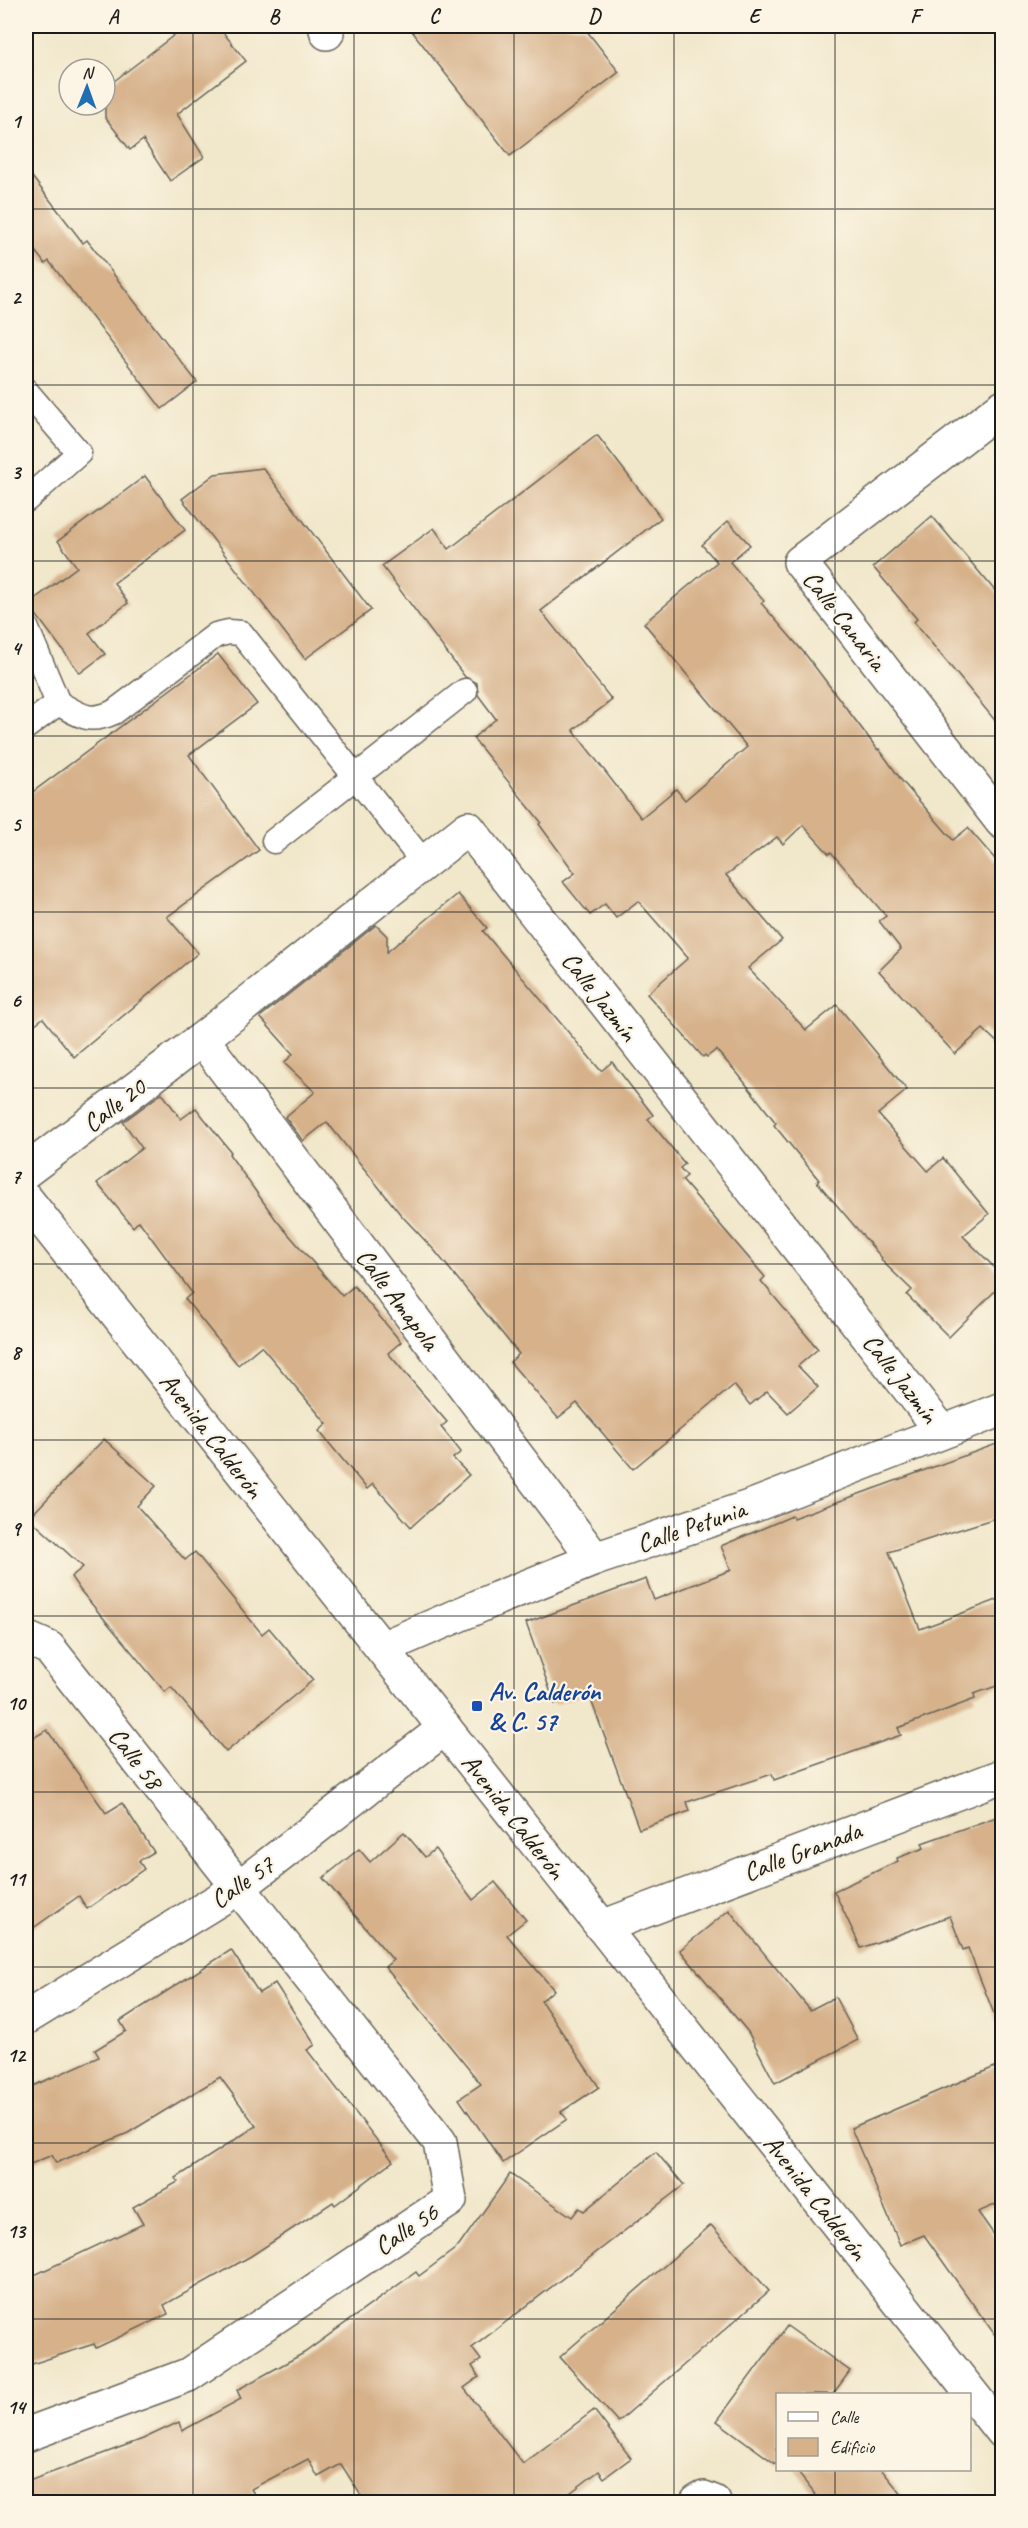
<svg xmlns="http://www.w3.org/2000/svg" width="1028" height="2528" font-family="Caveat,sans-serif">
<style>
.building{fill:#d6b18a}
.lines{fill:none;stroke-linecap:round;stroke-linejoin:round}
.lane-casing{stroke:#676359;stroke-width:27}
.street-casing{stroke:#676359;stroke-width:36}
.secondary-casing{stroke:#676359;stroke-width:36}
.lane{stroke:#fff;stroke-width:24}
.street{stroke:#fff;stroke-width:33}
.secondary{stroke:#fff;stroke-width:33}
.grid{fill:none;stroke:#1c1c1c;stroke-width:1.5;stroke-opacity:0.55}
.transit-dot{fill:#1a4fb4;stroke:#fcf5e5;stroke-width:2}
.labels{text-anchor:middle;stroke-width:4.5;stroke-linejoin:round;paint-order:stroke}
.street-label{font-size:26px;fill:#1c1c1c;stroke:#fcf5e5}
.transit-label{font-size:26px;font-weight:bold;fill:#164399;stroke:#fcf5e5;text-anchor:start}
.neatline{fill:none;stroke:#1c1c1c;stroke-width:2}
.grid-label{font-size:20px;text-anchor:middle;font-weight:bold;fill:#1c1c1c}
</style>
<rect width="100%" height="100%" fill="#fcf5e5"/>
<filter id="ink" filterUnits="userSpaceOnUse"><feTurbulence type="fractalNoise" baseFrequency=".0167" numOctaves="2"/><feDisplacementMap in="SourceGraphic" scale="12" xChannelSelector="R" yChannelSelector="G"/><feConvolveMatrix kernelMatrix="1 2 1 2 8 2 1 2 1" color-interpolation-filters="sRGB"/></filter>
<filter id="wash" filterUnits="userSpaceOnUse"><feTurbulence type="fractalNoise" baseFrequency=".008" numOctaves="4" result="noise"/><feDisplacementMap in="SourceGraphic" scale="24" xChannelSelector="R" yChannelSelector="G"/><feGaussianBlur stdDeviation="1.35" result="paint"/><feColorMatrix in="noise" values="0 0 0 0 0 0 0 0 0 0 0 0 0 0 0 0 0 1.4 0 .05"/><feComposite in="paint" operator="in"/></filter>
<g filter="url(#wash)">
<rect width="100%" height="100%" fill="#f1e7cb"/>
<g id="blocks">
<!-- building -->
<g class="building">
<path d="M186,26H218L246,61L177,114L204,157L170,181L143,140L130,150L105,117V88Z"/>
<path d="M408,26H583L619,72L510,156Z"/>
<path d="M26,169L83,243L87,240L197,382L162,409L49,261L45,264L26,239Z"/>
<path d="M597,435L661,518L541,611L612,700L573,730L641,818L676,789L685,800L747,747L644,623L717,562L702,545L728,521L750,545L730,562L764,601L761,603L806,655L878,750L879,749L902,781L953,840L968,828L1002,867V1047L983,1029L955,1054L879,971L901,949L879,921L886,916L831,852L829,854L803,825L783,844L777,837L726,875L782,940L748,968L806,1030L837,1005L907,1090L878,1114L928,1171L943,1158L989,1214L963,1236L1002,1275V1284L949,1337L907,1295L912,1290L881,1260L882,1258L817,1182L819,1180L774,1125L776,1123L738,1074L716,1050L707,1057L705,1055L703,1057L647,994L688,958L638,901L616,918L605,904L590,915L563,882L575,873L539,824L541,822L473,738L496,719L478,695L477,683L465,677L382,566L434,528L449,549Z"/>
<path d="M263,468L371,610L305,659L182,499L215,474Z"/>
<path d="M145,476L185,530L114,583L128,603L89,633L105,654L80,673L28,604L77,567L58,541Z"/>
<path d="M932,516L1002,599V729L914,622L917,619L873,567Z"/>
<path d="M218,654L257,704L189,755L259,850L167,917L198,953L74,1057L43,1018L26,1031V797Z"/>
<path d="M458,894L487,928L483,931L601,1071L612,1062L653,1115L648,1119L685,1164L680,1168L687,1176L682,1180L765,1277L761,1281L818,1349L798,1366L818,1387L788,1413L767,1391L750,1405L734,1385L633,1469L577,1403L558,1418L510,1362L519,1354L435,1251L401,1215L327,1122L303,1141L285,1117L315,1092L284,1063L293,1054L260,1017L376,925L387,936V952Z"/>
<path d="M162,1093L181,1119L196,1108L231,1152L229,1154L277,1221L342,1296L354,1286L401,1342L388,1353L447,1422L441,1427L461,1452L453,1458L469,1475L411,1527L373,1484L367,1489L319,1431L327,1424L261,1346L238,1365L185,1299L192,1293L139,1221L133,1227L97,1183L142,1148L123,1122Z"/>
<path d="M104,1439L156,1486L137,1506L185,1560L195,1552L262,1634L269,1628L313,1680L226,1752L171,1687L165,1692L80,1590L71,1577L83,1567L29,1518Z"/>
<path d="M1002,1442V1516L889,1552L920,1629L1002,1598V1684L974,1694L975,1699L898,1728L901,1735L774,1780L772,1774L687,1802L690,1811L639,1829L588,1692L555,1704L526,1623L646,1579L654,1600L731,1570L721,1546L792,1516L793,1518Z"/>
<path d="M47,1730L106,1813L122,1803L154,1852L139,1861L144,1869L87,1909L79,1896L26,1933V1742Z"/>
<path d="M1002,1815V2029H1000L968,1948L963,1950L950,1916L861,1948L834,1891L898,1861L897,1858L924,1848L922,1843Z"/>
<path d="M404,1832L425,1857L435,1849L473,1900L495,1882L526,1920L507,1935L554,1990L541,2001L599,2087L561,2112L567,2119L503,2163L459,2099L481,2084L385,1967L393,1960L323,1878L359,1849L370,1862Z"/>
<path d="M729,1910L810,2010L835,1997L858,2040L775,2083L748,2032L680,1950Z"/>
<path d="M231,1950L259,1993L275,1983L315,2045L307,2050L393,2161L335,2205L333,2202L251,2256L164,2305L168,2314L96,2348L94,2344L26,2366V2279L143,2224L133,2207L178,2182L176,2178L256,2126L220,2077L128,2133L56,2163L52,2155L26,2166V2089L99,2057L95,2050L126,2031L120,2021Z"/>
<path d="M1002,2064V2202L978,2212L1002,2246V2345L924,2235L900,2245L851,2128Z"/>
<path d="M656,2152L684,2185L472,2348L481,2360L472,2366L479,2377L464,2388L523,2464L594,2410L631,2458L604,2478L599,2471L558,2502H365L341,2464L318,2477L308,2459L251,2489L259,2502H26V2482L143,2439L179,2422L182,2431L241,2399L237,2390L304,2353L416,2272L419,2276L459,2246L510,2174L572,2217L579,2208L584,2211Z"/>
<path d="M711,2225L769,2291L618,2422L560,2357Z"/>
<path d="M787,2326L850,2371L833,2394H777V2465L717,2421Z"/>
<path d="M795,2469H881L908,2502H821Z"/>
</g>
</g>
</g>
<g filter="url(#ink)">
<use href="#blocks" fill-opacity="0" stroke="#676359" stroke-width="1.5"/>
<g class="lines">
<!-- lane casing -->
<g class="lane-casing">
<g id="lane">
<path d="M26,391L79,453L26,500"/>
<path d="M26,627L58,703L26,727"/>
<path d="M58,703C80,715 89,724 114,712L216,635L229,632L241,633L424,863"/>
<path d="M274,841L465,691"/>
</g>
</g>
<!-- street casing -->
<g class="street-casing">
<g id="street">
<path d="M325,26L327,33"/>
<path d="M1002,407L800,562L1002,822"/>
<path d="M202,1039L595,1559"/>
<path d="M26,1171L202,1039L468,828L942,1431"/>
<path d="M26,1638L49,1648L440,2142L450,2200L188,2375L26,2435"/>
<path d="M382,1648L498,1598L595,1559L755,1505L1002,1409"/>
<path d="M602,1927L1002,1776"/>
<path d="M26,2018L238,1888L445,1728"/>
<path d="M697,2502L704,2498L714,2502"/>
</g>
</g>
<!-- secondary casing -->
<g class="secondary-casing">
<path id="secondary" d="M26,1199L1002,2432"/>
</g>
<!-- lane -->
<use href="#lane" class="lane"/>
<!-- street -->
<use href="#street" class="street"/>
<!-- secondary -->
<use href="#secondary" class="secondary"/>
</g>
</g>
<!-- grid -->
<path class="grid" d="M193,26V2502M354,26V2502M514,26V2502M674,26V2502M835,26V2394M26,209H1002M26,385H1002M26,561H1002M26,736H1002M26,912H1002M26,1088H1002M26,1264H1002M26,1440H1002M26,1616H1002M26,1792H1002M26,1967H1002M26,2143H1002M26,2319H1002M835,2470V2502"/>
<!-- markers -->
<rect class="transit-dot" x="471" y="1700" width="12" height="12" rx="3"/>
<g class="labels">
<!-- street labels -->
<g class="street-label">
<text transform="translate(845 620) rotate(52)" y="9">Calle Canaria</text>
<text transform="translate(600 996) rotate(52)" y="9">Calle Jazmín</text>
<text transform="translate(114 1105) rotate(-37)" y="9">Calle 20</text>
<text transform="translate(398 1299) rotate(53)" y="9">Calle Amapola</text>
<text transform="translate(901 1378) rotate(52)" y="9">Calle Jazmín</text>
<text transform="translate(212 1435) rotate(52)" y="9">Avenida Calderón</text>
<text transform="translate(691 1526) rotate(-19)" y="9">Calle Petunia</text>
<text transform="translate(136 1758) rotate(52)" y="9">Calle 58</text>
<text transform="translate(514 1816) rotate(52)" y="9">Avenida Calderón</text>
<text transform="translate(802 1851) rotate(-21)" y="9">Calle Granada</text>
<text transform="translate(242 1882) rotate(-35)" y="9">Calle 57</text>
<text transform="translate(816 2197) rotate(52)" y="9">Avenida Calderón</text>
<text transform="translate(406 2229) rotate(-34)" y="9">Calle 56</text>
</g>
<!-- transit labels -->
<g class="transit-label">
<text x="489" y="1700">Av. Calderón<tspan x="489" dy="30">&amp; C. 57</tspan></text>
</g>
</g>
<!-- margin -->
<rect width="1028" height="2528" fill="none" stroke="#fcf5e5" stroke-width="66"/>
<!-- legend -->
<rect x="776" y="2393" width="195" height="78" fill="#fcf5e5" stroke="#a29e95" stroke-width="1.5"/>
<rect x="788" y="2412" width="30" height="9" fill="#ffffff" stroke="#a29e95" stroke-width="1.5"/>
<text x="830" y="2423" font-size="18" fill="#1c1c1c">Calle</text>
<rect x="788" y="2438" width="30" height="18" fill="#d6b18a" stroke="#a29e95" stroke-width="1.5"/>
<text x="830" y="2453" font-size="18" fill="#1c1c1c">Edificio</text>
<!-- north arrow -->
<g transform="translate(87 87) rotate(1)"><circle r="28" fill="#fcf5e5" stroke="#a29e95" stroke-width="1.5"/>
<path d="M0-4.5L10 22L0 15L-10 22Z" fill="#1f6fb2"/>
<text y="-9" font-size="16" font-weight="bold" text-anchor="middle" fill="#1c1c1c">N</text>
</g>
<rect x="33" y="33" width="962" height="2462" class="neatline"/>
<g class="grid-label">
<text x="113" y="23">A</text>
<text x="274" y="23">B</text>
<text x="434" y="23">C</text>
<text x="594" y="23">D</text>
<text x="754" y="23">E</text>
<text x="915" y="23">F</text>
<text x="16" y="128">1</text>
<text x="16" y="304">2</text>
<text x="16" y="479">3</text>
<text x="16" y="655">4</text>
<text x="16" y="831">5</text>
<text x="16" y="1007">6</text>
<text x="16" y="1183">7</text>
<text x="16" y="1359">8</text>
<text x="16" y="1535">9</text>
<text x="16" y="1710">10</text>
<text x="16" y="1886">11</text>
<text x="16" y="2062">12</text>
<text x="16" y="2238">13</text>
<text x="16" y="2414">14</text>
</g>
</svg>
